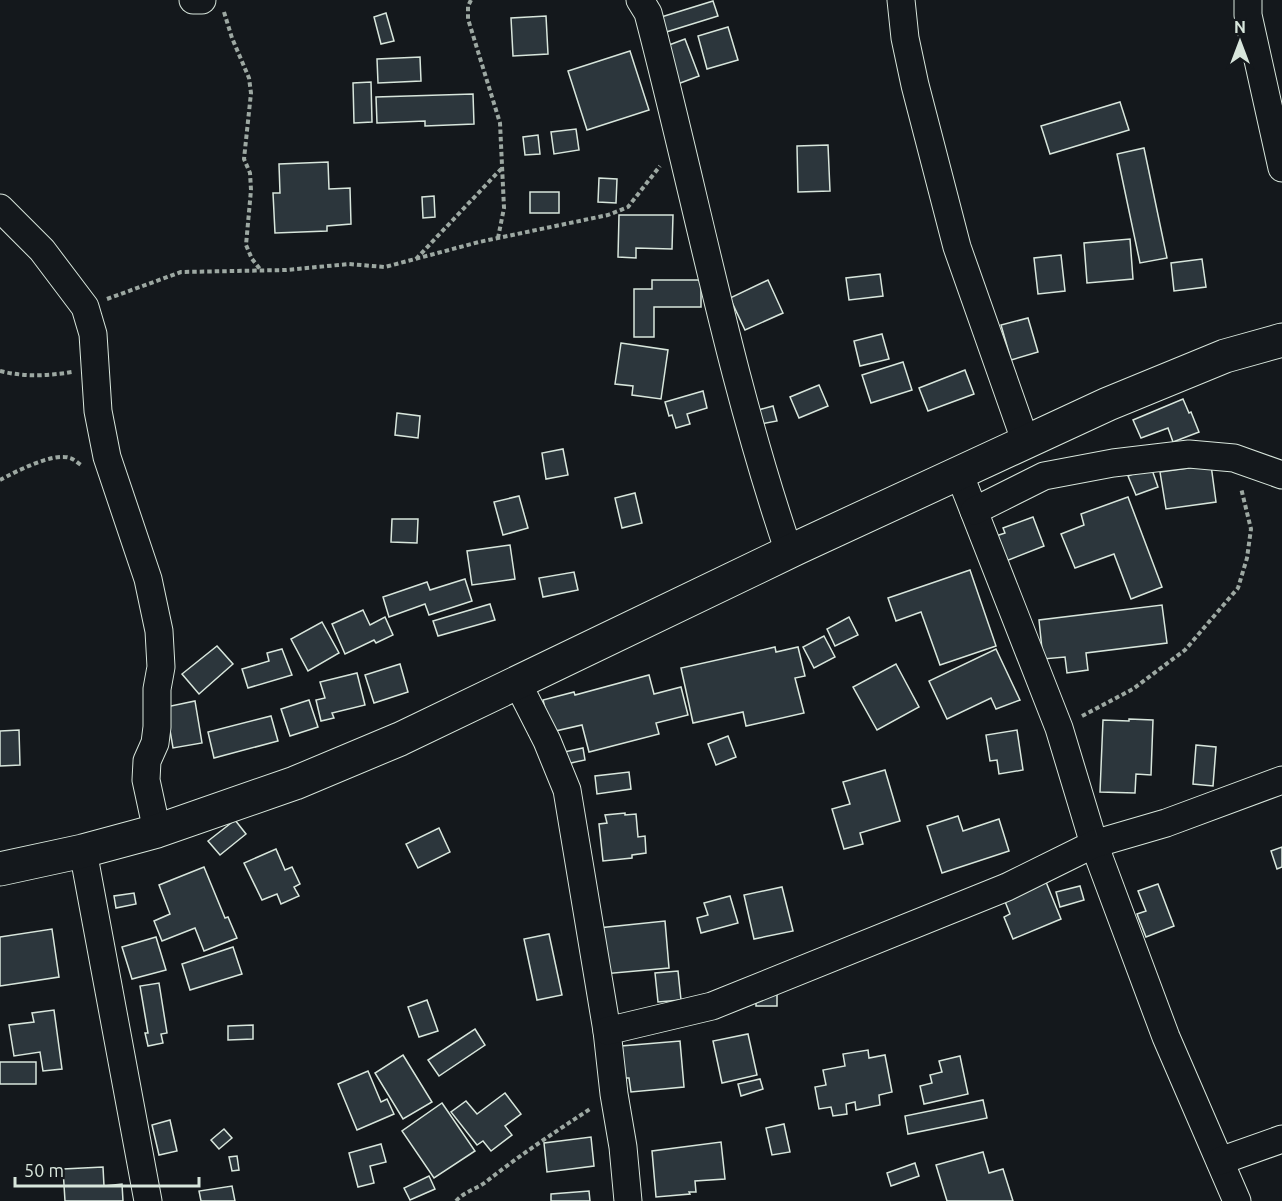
<svg xmlns="http://www.w3.org/2000/svg" width="1282" height="1201" font-family="Ubuntu,sans-serif">
<style>
.building{fill:#2c363c;stroke:#d8e6dc;stroke-width:1.5}
.lines{fill:none;stroke-linecap:round;stroke-linejoin:round}
.minor-casing{stroke:#d8e6dc;stroke-width:29}
.major-casing{stroke:#d8e6dc;stroke-width:35}
.path{stroke:#9da8a2;stroke-width:4;stroke-dasharray:4.5 3;stroke-linecap:butt}
.minor{stroke:#14181c;stroke-width:27}
.major{stroke:#14181c;stroke-width:33}
</style>
<rect width="100%" height="100%" fill="#14181c"/>
<!-- building -->
<g class="building">
<path d="M713,1L718,16L663,33L658,18Z"/>
<path d="M386,13L394,41L381,44L374,17Z"/>
<path d="M546,16L548,54L513,56L511,18Z"/>
<path d="M728,27L738,60L707,69L698,36Z"/>
<path d="M685,39L699,76L675,85L661,48Z"/>
<path d="M630,51L649,110L587,130L568,71Z"/>
<path d="M420,57L421,81L378,83L377,59Z"/>
<path d="M371,82L372,122L354,123L353,83Z"/>
<path d="M473,94L474,124L425,126V121L377,123L376,97Z"/>
<path d="M1120,102L1129,130L1050,154L1041,126Z"/>
<path d="M576,129L579,150L554,154L551,132Z"/>
<path d="M538,135L540,154L525,155L523,137Z"/>
<path d="M828,145L830,191L798,192L797,146Z"/>
<path d="M1144,148L1167,258L1140,263L1117,154Z"/>
<path d="M328,162L329,189L350,188L351,224L327,226V231L275,233L273,193H280L279,164Z"/>
<path d="M599,178L617,179L616,203L598,202Z"/>
<rect x="530" y="192" width="29" height="21"/>
<path d="M434,196L435,217L423,218L422,197Z"/>
<path d="M619,215H673L672,249L636,248V258L618,257Z"/>
<path d="M1130,239L1133,279L1087,283L1084,243Z"/>
<path d="M1061,255L1065,291L1038,294L1034,258Z"/>
<path d="M1202,259L1206,287L1174,291L1171,263Z"/>
<path d="M880,274L883,296L849,300L846,278Z"/>
<path d="M652,280H701V307H654V337H634V289H652Z"/>
<path d="M768,280L783,313L745,330L730,298Z"/>
<path d="M1028,318L1038,352L1011,360L1001,325Z"/>
<path d="M882,334L889,359L860,366L854,341Z"/>
<path d="M621,343L668,350L661,399L632,395L633,386L615,384Z"/>
<path d="M903,362L912,390L871,403L862,375Z"/>
<path d="M965,370L974,394L928,411L919,388Z"/>
<path d="M819,385L828,406L799,418L790,397Z"/>
<path d="M703,391L707,408L687,414L690,424L676,428L672,415L669,416L665,402Z"/>
<path d="M1183,399L1189,413L1191,412L1199,432L1173,442L1168,428L1141,438L1133,420Z"/>
<path d="M773,406L777,421L761,424L758,410Z"/>
<path d="M397,413L420,416L418,438L395,435Z"/>
<path d="M563,449L568,475L546,479L542,453Z"/>
<path d="M1211,465L1216,502L1166,509L1160,472Z"/>
<path d="M1151,467L1158,487L1136,495L1128,476Z"/>
<path d="M635,493L642,523L622,528L615,498Z"/>
<path d="M519,496L528,528L503,535L494,502Z"/>
<path d="M1128,497L1162,587L1131,599L1114,554L1075,568L1061,534L1084,525L1081,514Z"/>
<path d="M1033,517L1044,546L1006,561L996,536L1005,533L1003,528Z"/>
<path d="M392,519H418L417,543L391,542Z"/>
<path d="M510,545L515,579L472,585L467,551Z"/>
<path d="M970,570L996,646L940,665L921,612L896,621L888,598Z"/>
<path d="M574,572L578,590L543,597L539,578Z"/>
<path d="M465,579L472,601L429,615L425,604L389,617L383,597L427,582L430,590Z"/>
<path d="M490,604L495,620L438,636L433,621Z"/>
<path d="M1162,605L1167,643L1086,653L1088,670L1067,673L1065,657L1043,659L1039,620Z"/>
<path d="M363,610L370,625L385,617L393,635L376,643L374,640L345,654L332,624Z"/>
<path d="M849,617L858,635L835,646L827,629Z"/>
<path d="M322,622L339,653L308,671L291,639Z"/>
<path d="M824,636L835,657L814,668L803,647Z"/>
<path d="M217,646L233,664L199,694L182,674Z"/>
<path d="M775,647L776,652L798,647L805,676L795,678L804,713L746,726L743,712L693,723L681,668Z"/>
<path d="M282,649L292,675L248,688L242,669L269,661L267,653Z"/>
<path d="M996,649L1020,700L996,709L991,698L947,719L929,681Z"/>
<path d="M400,664L408,692L374,703L365,675Z"/>
<path d="M896,664L919,707L877,730L853,687Z"/>
<path d="M357,673L365,705L332,713L334,718L321,721L316,700L325,698L320,682Z"/>
<path d="M649,675L654,694L681,687L688,715L656,723L659,734L589,752L582,725L551,732L543,700L574,692L575,695Z"/>
<path d="M309,700L318,727L290,736L281,709Z"/>
<path d="M195,701L202,743L173,748L166,707Z"/>
<path d="M271,716L278,741L214,758L208,732Z"/>
<path d="M1129,719L1153,720L1151,775L1136,774L1135,793L1100,792L1103,720L1129,721Z"/>
<path d="M19,730L20,765L0,766V731Z"/>
<path d="M1017,730L1023,770L999,774L997,760L990,761L986,735Z"/>
<path d="M728,736L736,757L716,765L708,744Z"/>
<path d="M1196,745L1216,747L1213,786L1193,784Z"/>
<path d="M583,748L585,760L566,764L564,752Z"/>
<path d="M885,770L900,821L860,833L863,844L844,849L832,809L850,804L843,782Z"/>
<path d="M629,772L631,789L597,794L595,776Z"/>
<path d="M625,813V815L636,814L638,837L645,836L646,853L632,855V858L603,861L599,824L607,823L605,815Z"/>
<path d="M958,816L963,831L999,819L1009,851L942,873L927,826Z"/>
<path d="M235,820L246,834L220,855L208,841Z"/>
<path d="M439,828L450,852L418,868L406,844Z"/>
<path d="M1282,847V867L1277,869L1271,851Z"/>
<path d="M276,849L285,870L292,867L300,884L294,887L299,896L281,904L277,894L262,900L244,863Z"/>
<path d="M204,867L225,918L228,917L237,938L204,951L195,928L162,941L154,921L170,914L159,885Z"/>
<path d="M1046,882L1061,919L1013,939L1004,917L1010,914L1004,899Z"/>
<path d="M1158,884L1174,926L1146,937L1137,914L1146,911L1138,891Z"/>
<path d="M1080,886L1084,900L1060,907L1056,892Z"/>
<path d="M782,887L793,931L754,939L744,895Z"/>
<path d="M134,893L136,904L116,908L114,896Z"/>
<path d="M730,896L738,923L701,933L697,918L708,915L704,903Z"/>
<path d="M665,921L669,968L603,974L598,928Z"/>
<path d="M52,929L59,977L0,986V937Z"/>
<path d="M549,934L562,995L537,1000L524,939Z"/>
<path d="M156,937L166,970L132,979L122,947Z"/>
<path d="M233,947L242,974L190,990L182,964Z"/>
<path d="M678,971L681,1000L658,1002L655,973Z"/>
<path d="M159,983L167,1033L161,1034L163,1043L148,1046L145,1033H148L140,986Z"/>
<rect x="756" y="993" width="21" height="13"/>
<path d="M427,1000L438,1031L419,1037L408,1007Z"/>
<path d="M54,1010L62,1069L43,1071L40,1052L14,1056L9,1025L34,1022L32,1013Z"/>
<path d="M253,1025V1039L228,1040V1026Z"/>
<path d="M475,1029L485,1045L439,1076L428,1060Z"/>
<path d="M748,1034L757,1075L722,1083L713,1041Z"/>
<path d="M680,1041L684,1087L631,1092L629,1078H624L621,1046Z"/>
<path d="M868,1050L869,1058L885,1055L892,1092L879,1095L880,1105L856,1110L855,1102L846,1104L847,1114L833,1116L831,1107L819,1109L815,1087L826,1085L823,1070L845,1066L843,1054Z"/>
<path d="M403,1055L432,1102L403,1119L375,1073Z"/>
<path d="M960,1056L968,1094L924,1104L920,1086L932,1083L930,1075L942,1072L939,1061Z"/>
<rect x="0" y="1062" width="36" height="22"/>
<path d="M368,1071L381,1102L387,1099L394,1114L357,1130L338,1084Z"/>
<path d="M760,1079L763,1089L741,1096L738,1084Z"/>
<path d="M505,1093L521,1114L505,1126L512,1135L491,1151L483,1141L477,1145L451,1112L466,1101L477,1114Z"/>
<path d="M983,1100L987,1118L908,1134L905,1116Z"/>
<path d="M442,1103L475,1151L434,1178L402,1131Z"/>
<path d="M170,1120L177,1151L159,1155L152,1125Z"/>
<path d="M784,1124L790,1152L772,1155L766,1128Z"/>
<path d="M224,1129L232,1138L219,1149L211,1140Z"/>
<path d="M591,1137L594,1166L547,1172L544,1143Z"/>
<path d="M721,1142L725,1179L695,1181L696,1192H689L690,1194L656,1197L652,1151Z"/>
<path d="M381,1144L386,1162L370,1166L374,1183L358,1187L349,1153Z"/>
<path d="M983,1152L989,1173L1003,1169L1013,1201H947L936,1165Z"/>
<path d="M237,1156L239,1170L232,1171L229,1157Z"/>
<path d="M915,1163L919,1176L891,1186L887,1173Z"/>
<path d="M103,1167L104,1186L122,1184L123,1201H65L63,1169Z"/>
<path d="M429,1176L435,1189L410,1200L404,1188Z"/>
<path d="M232,1186L235,1201H201L199,1191Z"/>
<path d="M589,1191L590,1201H551V1194Z"/>
</g>
<g class="lines">
<!-- minor casing -->
<g class="minor-casing">
<g id="minor">
<path d="M193,0H202"/>
<path d="M640,0L648,13C695,192 729,376 789,552"/>
<path d="M901,0L905,38L915,85L957,247L1026,443"/>
<path d="M1248,0V15L1282,168"/>
<path d="M0,208L42,250L85,307L93,334L98,411L107,457L148,579L159,631L161,667L157,689V727L155,743L147,761L146,780L157,831"/>
<path d="M959,473L1059,728L1094,844L1166,1037L1237,1201"/>
<path d="M974,511L1044,476L1113,463L1189,454L1234,458L1282,475"/>
<path d="M517,682L547,741L567,790L607,1031L614,1094L623,1147L628,1201"/>
<path d="M83,851L148,1201"/>
<path d="M607,1031L712,1006L1007,887L1094,844L1166,823L1282,780"/>
<path d="M1220,1161L1282,1139"/>
</g>
</g>
<!-- major casing -->
<g class="major-casing">
<path id="major" d="M0,869L83,851L157,831L295,783L400,739L797,548L1108,404L1225,356L1282,340"/>
</g>
<!-- path -->
<g class="path">
<path d="M471,0L468,6V19L500,123L504,208L498,238"/>
<path d="M224,12L232,38L249,78L251,93L244,159L250,173L251,190L246,245L252,259L260,269"/>
<path d="M416,259L501,169"/>
<path d="M107,299L181,272L286,270L349,264L385,267L479,242L608,215L628,207L660,166"/>
<path d="M0,371C24,377 48,376 72,372"/>
<path d="M0,480C15,472 53,452 70,458C74,459 79,464 83,466"/>
<path d="M1082,716L1133,689L1185,650L1238,588L1247,558L1251,529L1241,488"/>
<path d="M456,1201C465,1191 477,1189 487,1181C520,1155 555,1132 590,1109"/>
</g>
<!-- minor -->
<use href="#minor" class="minor"/>
<!-- major -->
<use href="#major" class="major"/>
</g>
<!-- north arrow -->
<g transform="translate(1240 42)" stroke="#14181c" stroke-width="4.5" paint-order="stroke">
<path d="M0-4.5L10 22L0 15L-10 22Z" fill="#d8e6dc"/>
<text y="-9" font-size="16" font-weight="bold" text-anchor="middle" fill="#d8e6dc">N</text>
</g>
<!-- scale -->
<path d="M15 1177v9h184v-9" fill="none" stroke="#d8e6dc" stroke-width="3"/>
<text x="24" y="1177" font-size="18" fill="#d8e6dc" stroke="#14181c" stroke-width="4.5" paint-order="stroke">50 m</text>
</svg>
